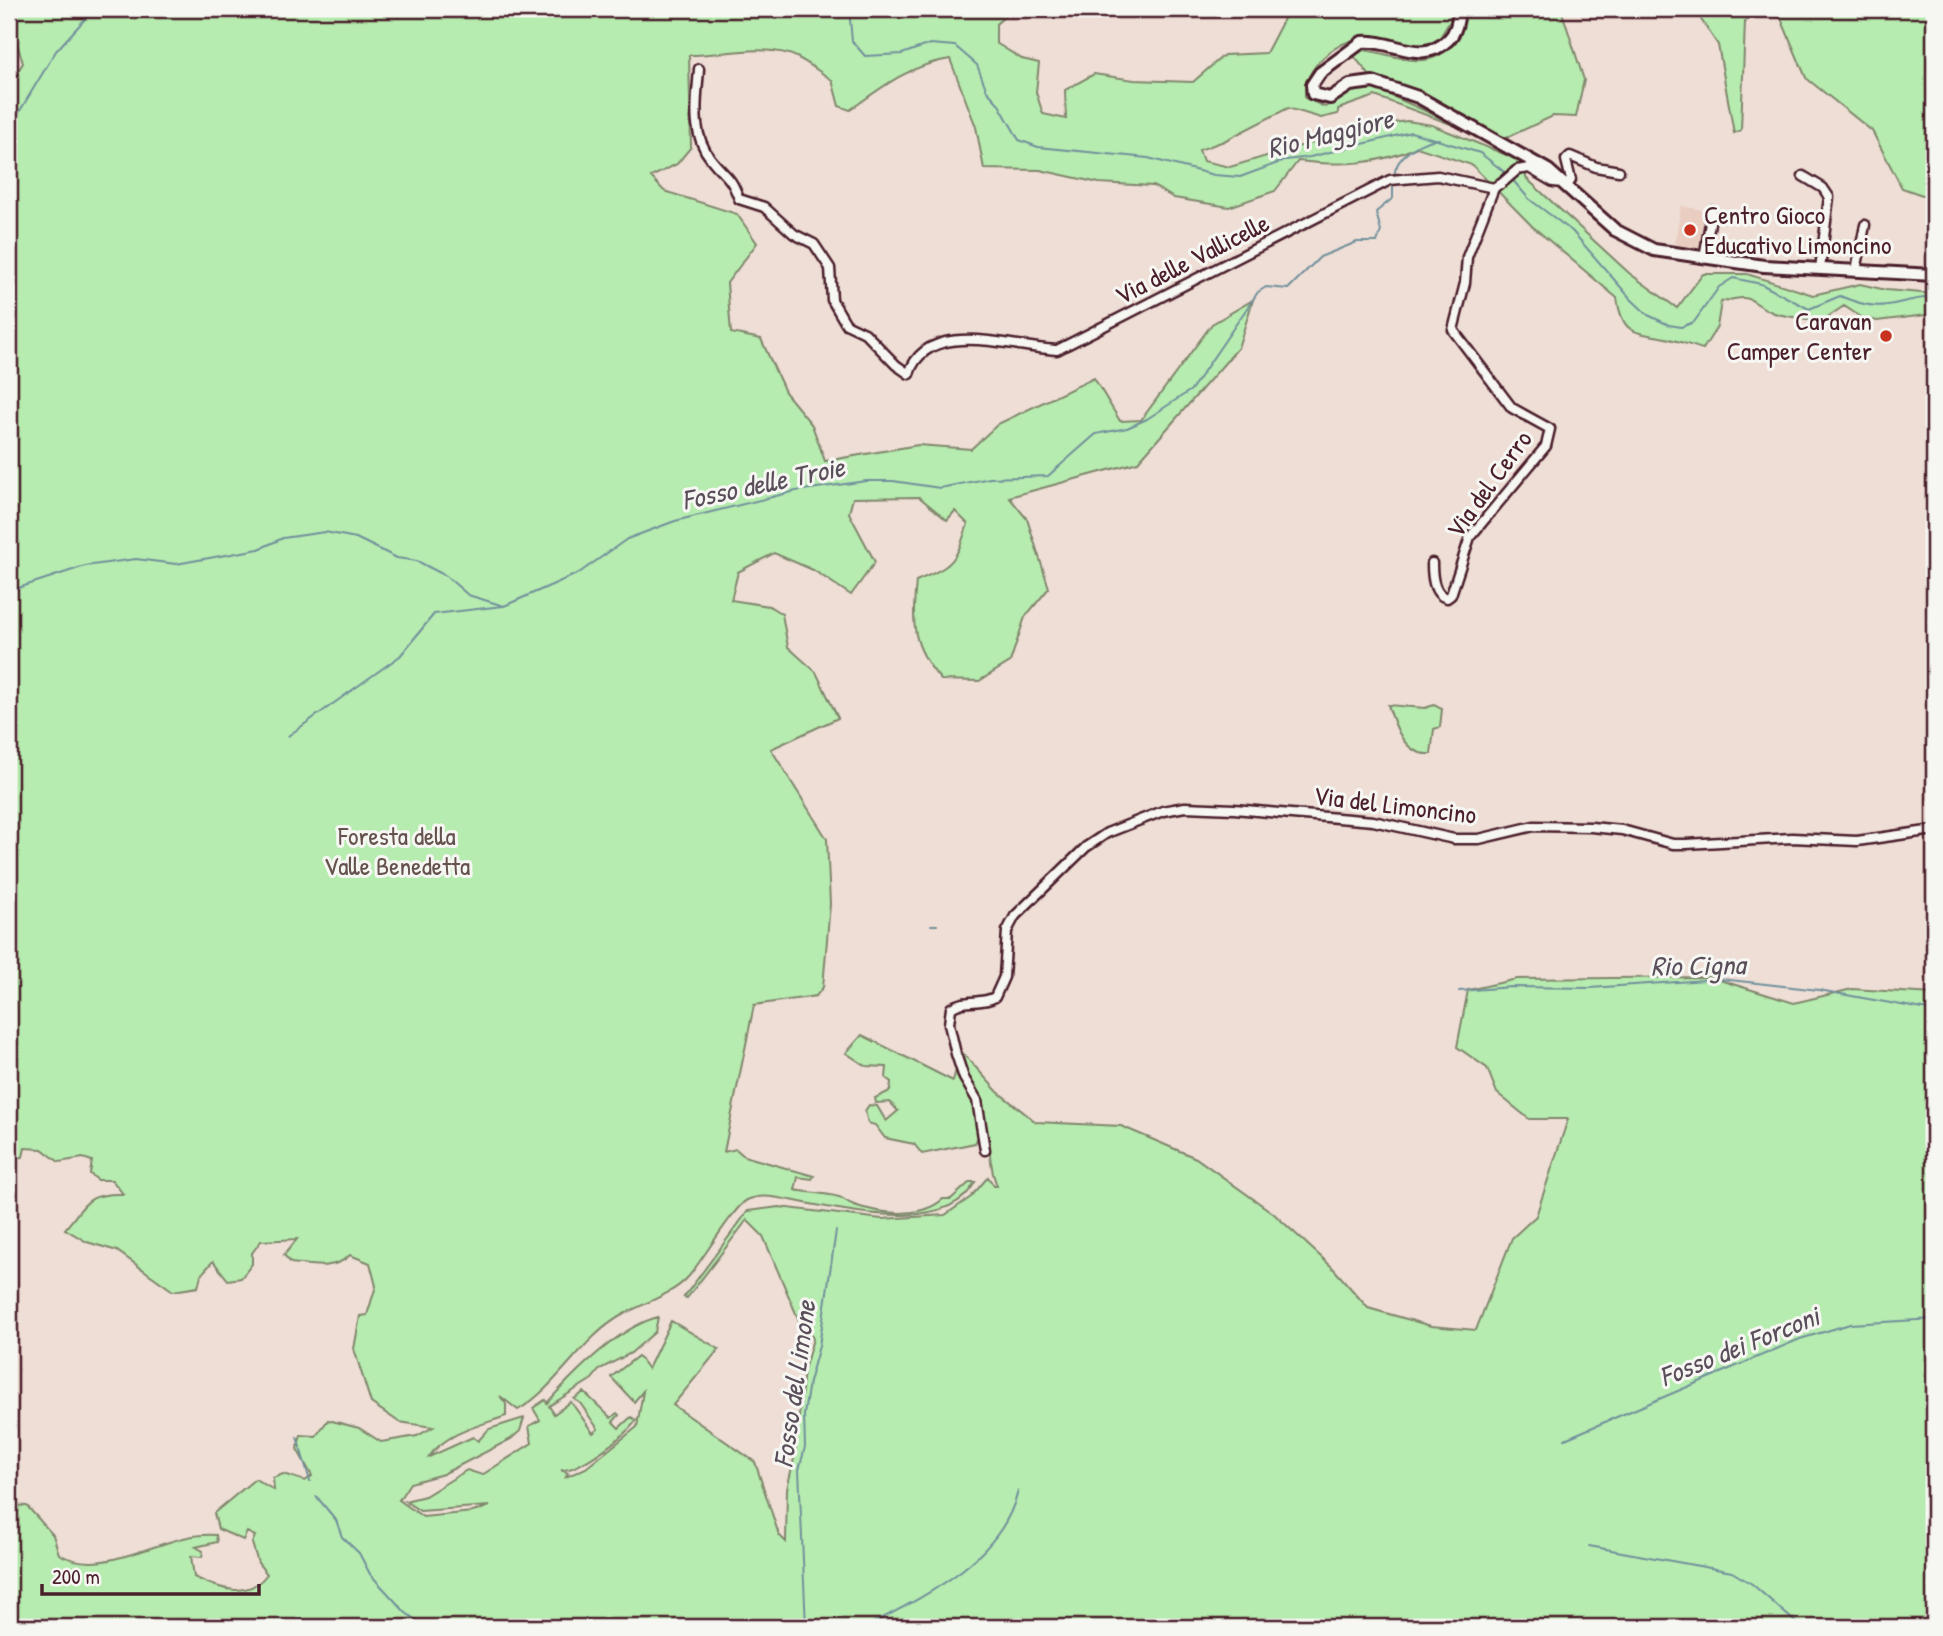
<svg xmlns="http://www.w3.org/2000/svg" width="1943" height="1636" font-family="'Patrick Hand',sans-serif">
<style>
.built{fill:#e9cdc1}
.green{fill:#b6ecaf;stroke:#80866d;stroke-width:2}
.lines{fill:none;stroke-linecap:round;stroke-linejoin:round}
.stream{stroke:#72909c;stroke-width:2}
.street-casing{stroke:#4a1f2b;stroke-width:13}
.secondary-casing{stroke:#4a1f2b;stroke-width:16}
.street{stroke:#f6f6f2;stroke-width:8}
.secondary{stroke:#f6f6f2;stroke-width:10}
.street-bridge-casing{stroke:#4a1f2b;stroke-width:13;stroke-linecap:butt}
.street-bridge{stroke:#f6f6f2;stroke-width:8}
.poi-dot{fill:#c8321e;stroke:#f6f6f2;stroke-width:2.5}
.labels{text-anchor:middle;stroke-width:6;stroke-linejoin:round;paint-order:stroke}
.poi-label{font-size:26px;fill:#4a1f2b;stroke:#f6f6f2;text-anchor:start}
.street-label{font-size:26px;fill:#4a1f2b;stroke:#f6f6f2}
.park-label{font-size:26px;fill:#65524c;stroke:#f6f6f2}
.water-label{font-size:28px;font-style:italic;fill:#5a4e5a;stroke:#f6f6f2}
</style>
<rect width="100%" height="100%" fill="#eeded5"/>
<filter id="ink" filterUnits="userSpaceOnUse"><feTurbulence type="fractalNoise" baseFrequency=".0143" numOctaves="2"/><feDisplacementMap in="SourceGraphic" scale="14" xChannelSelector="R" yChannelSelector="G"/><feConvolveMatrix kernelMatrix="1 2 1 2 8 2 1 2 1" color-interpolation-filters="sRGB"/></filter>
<g filter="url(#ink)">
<!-- built -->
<path class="built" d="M1681,206L1707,211L1700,253L1674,249Z"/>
<!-- green -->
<g class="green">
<path d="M9,9H1013L996,24V43L1022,59L1039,63L1036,92L1043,114L1066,119L1065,90L1094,74L1134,80L1193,82L1224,55L1266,53L1289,9H1451L1450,21L1437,42C1424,44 1412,47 1399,44C1388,42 1377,37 1366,38C1336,40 1303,67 1305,98L1325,107L1359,88L1376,89L1475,133L1375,96L1338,109V114L1321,118L1288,108L1224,141L1199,150L1203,161L1230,167L1364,127L1407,121L1432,125L1526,163V178L1629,273L1677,308L1703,274H1747L1813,295L1860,284L1886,290L1934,294V314L1877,321L1861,317L1844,306L1829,316L1819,330L1815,320C1802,318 1787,317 1774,313C1747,303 1759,292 1721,302L1717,327L1703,349C1689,345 1674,339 1660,337C1630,332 1622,331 1617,298L1532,226L1472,165L1417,147C1378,165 1340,166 1298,161L1275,191L1229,207L1174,198L1153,186L1099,183L1040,170L984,169L976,127L950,59C910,65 883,86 850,110L839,106L832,80C819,72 803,58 789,54C758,45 721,55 689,55L691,147L677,164L651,177L664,191L737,214L757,243L727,283L731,333L761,339L785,392L812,425L825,461L918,445L971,449L998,424L1094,378L1120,421L1141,420L1212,324L1253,300L1238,348L1138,462L1009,497L1027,519L1049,588L1025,617L1010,662L979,681L941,680C911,645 912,624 916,581C955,565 955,562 968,524L955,511L947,520L919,497L853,498L849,513L875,562L851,595L813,570L774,553L738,572L731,600L769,606L782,614L788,647L816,672L838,718L771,749L827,839L830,904L823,987L816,996L754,1005L724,1152L736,1149L744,1156L814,1176L812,1179L798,1177L795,1190C809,1193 825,1193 839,1197C844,1199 848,1203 854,1205C880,1214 921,1219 943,1199H951L970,1182H975C949,1234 849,1211 805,1203C787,1200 765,1192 747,1200C734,1207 701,1262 689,1276C674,1294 644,1303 624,1314C581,1337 559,1386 518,1410L500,1396L506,1404V1416C481,1425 445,1433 429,1457L473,1437L478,1441L489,1429L524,1418L520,1431L511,1439L443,1474L410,1483L399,1500L423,1517L473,1512L490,1506L420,1511L405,1501L425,1496L467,1470L482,1475L532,1443L529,1426L540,1420L533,1408L545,1400L547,1403C574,1373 619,1327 658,1317L655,1332L631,1353L600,1369L592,1379L549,1406L554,1414L571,1402L593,1433L598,1429L580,1403L574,1399L584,1392L611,1418L617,1413L619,1415L613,1422L619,1428L631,1417L636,1420C628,1435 577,1472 561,1470L568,1473L566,1477L586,1468L637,1427L643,1391L634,1402L611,1377L638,1356L648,1369L671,1321L719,1349L673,1405L755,1462L779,1535L786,1542L787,1489L795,1454L804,1370L813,1339L806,1322L800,1323L763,1236L747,1220L687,1298L684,1297L748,1211L779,1207L882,1219L945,1215L971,1197L988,1177L994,1186H997L993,1174L985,1124L980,1125V1134L975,1143L922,1154L914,1144L885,1138L875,1125L868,1123L865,1111L869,1105L877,1106L886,1121L898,1111L890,1102L876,1103L875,1098L890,1091L891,1082L886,1078L887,1067L866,1066L846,1053L862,1035L953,1081L961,1051L998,1092L1036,1122L1121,1126L1196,1158L1273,1213L1332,1267L1368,1308L1431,1326L1476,1330L1512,1238L1536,1216L1568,1119H1529L1497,1093L1487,1068L1457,1047L1468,990L1517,979L1710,977L1794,1003L1852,989L1934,994V1627H9V1505L27,1506L53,1535L59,1554C106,1581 166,1530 216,1535L217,1542L196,1547L203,1551L202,1557L191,1556L194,1577C219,1589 248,1600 267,1574L258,1563L252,1543L255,1536L247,1532L243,1540L218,1529L214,1513L255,1479L274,1490L273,1478L283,1474L305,1481L312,1476L297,1449L301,1435L316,1436L328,1420L359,1428L381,1442L417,1436L433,1427L399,1422L371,1403L354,1349L360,1316L367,1315L376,1286L370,1263L350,1255C334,1271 312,1265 291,1263L284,1255L297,1239L261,1241L252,1253V1264L241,1278L228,1280L213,1261L201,1275L198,1287L173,1291L117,1251L87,1242L65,1229C87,1203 86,1193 123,1194L112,1180H98L90,1174L92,1161L83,1158L59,1162L42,1149L25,1148L23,1157L9,1160V85L23,63L9,18Z"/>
<path d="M1464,9H1561L1584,80L1576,117L1553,116L1504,139L1412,91L1370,76L1353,55L1355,49C1375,50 1394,58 1414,60C1443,63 1466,36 1464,9Z"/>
<path d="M1694,9H1759L1745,21L1741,130L1734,133L1718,45Z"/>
<path d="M1777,9H1934V199L1902,188L1872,131L1806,78Z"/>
<path d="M1388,705L1425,708L1434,705L1442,709L1440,727L1434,729L1431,754C1404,756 1395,726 1388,705Z"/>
</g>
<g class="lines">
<!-- stream -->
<g class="stream">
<path d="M849,9L852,41L865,56L902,54L930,44L955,46L977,65L987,91L998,103L1019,140L1038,147L1148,158L1214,175L1240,177L1286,160L1310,157L1411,132L1480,153L1507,174"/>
<path d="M9,129L56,51L94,9"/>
<path d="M1394,176C1396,155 1420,141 1439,139"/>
<path d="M1511,178L1529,199L1572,231L1631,299L1648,315L1669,325L1681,327L1694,322L1719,287L1733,278L1761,284L1809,309L1840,296C1888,316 1889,300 1934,297"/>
<path d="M9,591L85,566L136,559L176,564L259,549L283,538L325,532L356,538L397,558L417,561L446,576L468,595L504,606L579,573L627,539L675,521L796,491L866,481H893L940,488L990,478L1048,476L1096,434L1127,428L1147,419L1191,390L1258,292L1266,287L1288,289L1320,257L1357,242H1377L1381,231L1376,212L1393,198V182"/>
<path d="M288,736L400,656L434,614L503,606"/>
<path d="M931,925H937"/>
<path d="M1459,991L1512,987L1590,988L1721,979L1819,990L1934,1011"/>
<path d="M297,1437L310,1481"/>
<path d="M1565,1439L1800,1339L1850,1324L1934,1319"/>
<path d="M316,1496L336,1520L342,1537L359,1553L370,1574L406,1613L426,1627"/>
<path d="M1589,1546L1732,1572L1752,1584L1801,1627"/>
<path d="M806,1627L799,1470L805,1447L804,1415L809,1382L819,1346L836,1231"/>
<path d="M865,1627C923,1597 1001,1561 1018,1491"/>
</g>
<!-- street casing -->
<g class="street-casing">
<g id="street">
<path d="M699,69C697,100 690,133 711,159C726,178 730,174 739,199L764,207L794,234L814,244L830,268L832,300L846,324L865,333L896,365L909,374C927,317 1014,348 1057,350L1390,180L1438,176L1494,188L1517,170L1529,168L1553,182L1564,183"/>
<path d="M1803,176L1823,188L1829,197L1820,269"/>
<path d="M1567,186L1571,180L1566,160L1570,156L1596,167L1619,171"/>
<path d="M1704,258L1712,211"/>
<path d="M1856,271L1865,225"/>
<path d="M1432,563C1432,576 1433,595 1447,598L1451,595L1470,537L1546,446L1550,429L1512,408L1453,330L1465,283L1467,257L1494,188"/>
<path d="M985,1150L977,1100L964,1078L956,1054L949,1024L951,1008C965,998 981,1005 995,997L1004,977L1007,931L1015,916L1086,847L1107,833L1163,811L1185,807L1234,809L1373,821L1454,839H1479L1534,826L1591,827L1622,830L1673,844H1686L1792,838L1857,841L1934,830"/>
</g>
</g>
<!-- secondary casing -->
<g class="secondary-casing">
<path id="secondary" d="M1458,9C1459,20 1456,32 1448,40C1422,66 1392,39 1362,42L1320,73L1312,85L1313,94L1330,98L1350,85L1373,82L1418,97L1548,170L1615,230L1654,250L1764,266L1934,275"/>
</g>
<!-- street -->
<use href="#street" class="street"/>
<!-- secondary -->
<use href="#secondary" class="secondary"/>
<!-- street-bridge casing -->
<g class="street-bridge-casing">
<path id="street-bridge" d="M1501,184L1517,170"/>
</g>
<!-- street-bridge -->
<use href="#street-bridge" class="street-bridge"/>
</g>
</g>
<!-- markers -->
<g class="poi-dot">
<circle cx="1690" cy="230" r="7"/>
<circle cx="1886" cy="336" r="7"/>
</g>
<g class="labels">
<!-- poi labels -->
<g class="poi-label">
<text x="1704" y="224">Centro Gioco<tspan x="1704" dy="30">Educativo Limoncino</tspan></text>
<text x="1872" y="330" text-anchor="end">Caravan<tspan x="1872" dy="30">Camper Center</tspan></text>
</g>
<!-- street labels -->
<g class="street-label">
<text transform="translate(1192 259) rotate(-27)" y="9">Via delle Vallicelle</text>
<text transform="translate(1489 484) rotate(-54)" y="9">Via del Cerro</text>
<text transform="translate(1395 805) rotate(7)" y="9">Via del Limoncino</text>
</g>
<!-- park labels -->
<g class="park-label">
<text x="397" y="845">Foresta della<tspan x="397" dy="30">Valle Benedetta</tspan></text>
</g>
<!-- water labels -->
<g class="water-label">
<text transform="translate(1330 133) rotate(-14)" y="10">Rio Maggiore</text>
<text transform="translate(763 483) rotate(-12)" y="10">Fosso delle Troie</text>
<text transform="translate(1698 965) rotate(-1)" y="10">Rio Cigna</text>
<text transform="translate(1739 1346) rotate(-22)" y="10">Fosso dei Forconi</text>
<text transform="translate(794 1384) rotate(-82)" y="10">Fosso del Limone</text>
</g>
</g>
<!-- margin -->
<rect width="1943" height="1636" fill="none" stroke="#f6f6f2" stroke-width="35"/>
<rect x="18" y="18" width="1908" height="1601" fill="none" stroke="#4a1f2b" stroke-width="2.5" filter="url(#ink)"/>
<!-- scale -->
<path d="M42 1584v10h217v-10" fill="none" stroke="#4a1f2b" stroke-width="3.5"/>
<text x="52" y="1584" font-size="21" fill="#4a1f2b" stroke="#f6f6f2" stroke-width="5" paint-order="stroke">200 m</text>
</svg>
